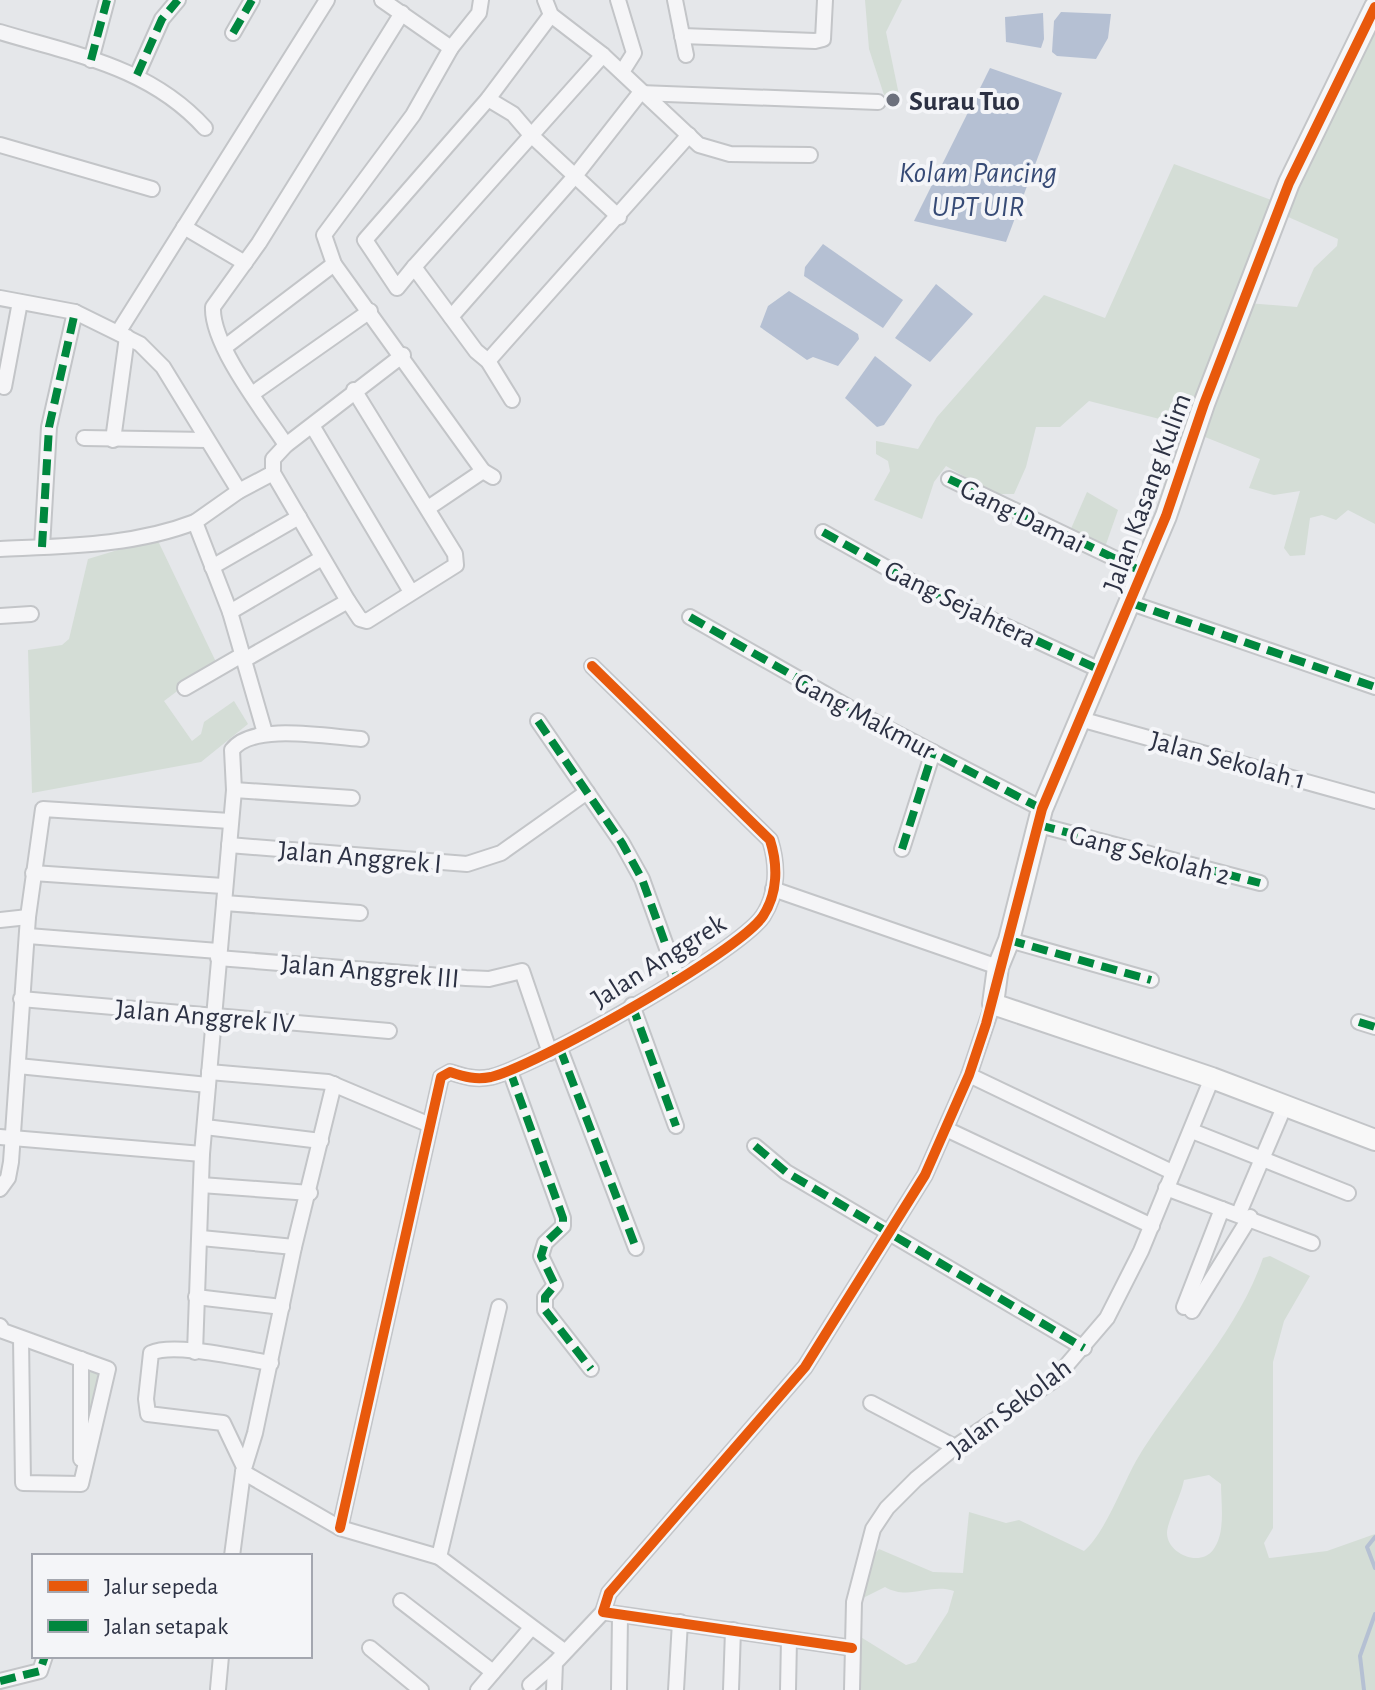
<svg xmlns="http://www.w3.org/2000/svg" width="1375" height="1690" font-family="'Alegreya Sans',sans-serif">
<style>
.green{fill:#d4ddd6;fill-rule:evenodd}
.water{fill:#b5c0d3}
.lines{fill:none;stroke-linecap:round;stroke-linejoin:round}
.stream{stroke:#b5c0d3;stroke-width:4}
.street-casing{stroke:#c3c5c8;stroke-width:18}
.secondary-casing{stroke:#c3c5c8;stroke-width:24}
.street{stroke:#f5f5f7;stroke-width:14}
.secondary{stroke:#f8f8f8;stroke-width:20}
.quiet{stroke:#00873e;stroke-width:8;stroke-dasharray:16 8;stroke-linecap:butt}
.cycleway-casing{stroke:#f4f5f8;stroke-width:15}
.cycleway{stroke:#e8590c;stroke-width:10}
.poi-dot{fill:#6d717d;stroke:#f4f5f8;stroke-width:3}
.labels{text-anchor:middle;stroke-width:8;stroke-linejoin:round;paint-order:stroke}
.poi-label{font-size:28px;font-weight:bold;fill:#2c3143;stroke:#f4f5f8;text-anchor:start}
.street-label{font-size:28px;fill:#2c3143;stroke:#f4f5f8}
.water-label{font-size:30px;font-style:italic;fill:#374b76;stroke:#f4f5f8}
</style>
<rect width="100%" height="100%" fill="#e5e7ea"/>
<!-- green -->
<g class="green">
<path d="M865,0H902L886,32L899,95H884L869,49Z"/>
<path d="M1375,22V524L1348,510L1336,520L1322,515L1310,518L1305,555L1290,556L1284,548L1300,491L1274,495L1249,488L1260,459L1200,435L1247,303L1297,307L1314,268L1337,246L1338,239L1286,216L1332,107Z"/>
<path d="M1174,164L1277,202L1191,427L1089,401L1060,427H1036L1026,467L1014,494H995L946,466L934,482L922,519L874,500L890,471L888,461L876,454V441L918,449L937,417L1044,295L1105,318Z"/>
<path d="M1087,492L1118,510L1104,550L1070,531Z"/>
<path d="M154,539L159,543L216,662L164,701L192,741L201,734L204,722L234,701L248,724L201,762L32,793L28,650L62,645L69,639L88,559Z"/>
<path d="M1270,1256L1310,1276L1284,1321L1273,1362V1528L1264,1543L1269,1558L1327,1551L1375,1534V1690H857L859,1636L906,1665L916,1662L948,1612L954,1591C929,1583 909,1601 885,1587L863,1598L873,1556L879,1549L933,1572L963,1573L969,1512L1006,1523L1019,1520L1084,1551C1105,1533 1122,1486 1136,1461C1177,1392 1237,1334 1263,1258ZM1209,1475L1221,1484C1221,1504 1226,1533 1213,1550C1199,1568 1167,1553 1167,1533C1167,1522 1181,1496 1184,1480Z"/>
<path d="M86,1367L103,1371L88,1433Z"/>
</g>
<!-- water -->
<g class="water">
<path d="M1061,12L1111,14L1108,38L1096,59L1057,56L1052,52L1054,21Z"/>
<path d="M1043,13L1044,39L1041,48L1006,42L1005,17Z"/>
<path d="M990,68L1062,93L1006,242L914,221Z"/>
<path d="M823,244L903,300L883,328L804,276L805,267Z"/>
<path d="M936,284L973,314L930,362L895,338Z"/>
<path d="M789,291L858,334L859,339L838,366L813,357L807,360L760,327L768,306Z"/>
<path d="M875,356L912,385L884,425L877,427L845,398Z"/>
</g>
<g class="lines">
<!-- stream -->
<g class="stream">
<path d="M1375,1537L1367,1547L1375,1568"/>
<path d="M1364,1690L1360,1656L1375,1614"/>
</g>
<!-- street casing -->
<g class="street-casing">
<g id="street">
<path d="M382,0L451,48"/>
<path d="M481,0L479,13L451,48L413,115L324,235L334,264L483,471L493,477"/>
<path d="M545,0L551,15L603,55L699,145L730,154L810,155"/>
<path d="M618,0L634,53L622,72"/>
<path d="M675,0L686,55"/>
<path d="M0,32C76,55 150,67 205,128"/>
<path d="M233,33L252,0"/>
<path d="M682,36L815,41L823,39L825,0"/>
<path d="M91,60L107,0"/>
<path d="M137,75L162,19L178,0"/>
<path d="M488,99L513,114L531,135L619,217"/>
<path d="M0,145L152,189"/>
<path d="M184,227L245,263"/>
<path d="M414,267L603,55"/>
<path d="M0,298L75,312L140,344L163,367L239,491"/>
<path d="M451,317L575,176L640,93L878,102"/>
<path d="M119,331L327,0"/>
<path d="M225,347L334,264"/>
<path d="M488,361L689,135"/>
<path d="M4,387L20,302"/>
<path d="M252,394L370,311"/>
<path d="M512,400L488,361L476,351L414,267L397,288L365,240L488,99L551,15"/>
<path d="M313,427L411,592"/>
<path d="M84,438L207,440"/>
<path d="M113,440L127,337"/>
<path d="M286,445C265,413 211,345 213,307L259,243L402,13"/>
<path d="M273,473L348,601"/>
<path d="M949,479L1141,571"/>
<path d="M428,508L483,471"/>
<path d="M823,532L919,586L1100,670"/>
<path d="M42,547L49,427L75,312"/>
<path d="M0,549C66,546 133,546 195,522"/>
<path d="M212,567L299,517"/>
<path d="M1131,603L1375,687"/>
<path d="M230,612L322,558"/>
<path d="M0,616L31,614"/>
<path d="M690,617L871,720L1042,809"/>
<path d="M244,660L348,601L360,619L367,621L456,565L455,554L354,390"/>
<path d="M185,688L242,655"/>
<path d="M1080,719L1375,801"/>
<path d="M538,721L622,843L642,879L678,979"/>
<path d="M265,733L230,612L195,522L239,491L273,473V459L286,445L403,355"/>
<path d="M234,790L352,798"/>
<path d="M1039,825L1260,883"/>
<path d="M229,845L467,864L501,853L587,792"/>
<path d="M902,849L933,752"/>
<path d="M33,873L223,886"/>
<path d="M773,889L998,967"/>
<path d="M224,903L360,913"/>
<path d="M0,920L28,917"/>
<path d="M28,936L218,951"/>
<path d="M1009,940L1151,980"/>
<path d="M218,958L466,978L489,979L522,971L550,1053"/>
<path d="M21,999L389,1031"/>
<path d="M632,1005L676,1126"/>
<path d="M1359,1022L1375,1027"/>
<path d="M560,1049L636,1248"/>
<path d="M18,1066L208,1085"/>
<path d="M510,1071L563,1218V1226L545,1243L541,1256L555,1285L545,1297V1310L591,1369"/>
<path d="M209,1072L328,1082L430,1125"/>
<path d="M969,1075L1172,1172"/>
<path d="M334,1084L294,1247L255,1433L243,1472L340,1528L439,1557L499,1307"/>
<path d="M205,1127L321,1141"/>
<path d="M946,1129L1152,1226"/>
<path d="M1192,1131L1348,1193"/>
<path d="M0,1137L202,1154"/>
<path d="M755,1146L786,1172L1084,1348"/>
<path d="M201,1185L310,1193"/>
<path d="M1166,1188L1312,1243"/>
<path d="M0,1189L8,1178L11,1162L28,917L43,809L230,821"/>
<path d="M1239,1213L1285,1105"/>
<path d="M201,1238L294,1247"/>
<path d="M196,1297L282,1307"/>
<path d="M1184,1307L1222,1209"/>
<path d="M1192,1311L1250,1217"/>
<path d="M0,1326L3,1331L108,1369L81,1484L23,1483L21,1338"/>
<path d="M195,1352L202,1154L234,790L232,750C253,722 328,737 361,739"/>
<path d="M81,1359V1459"/>
<path d="M871,1403L955,1447"/>
<path d="M244,1467L223,1423L148,1414L146,1399L151,1353C174,1342 243,1359 271,1363"/>
<path d="M340,1528L441,1077L450,1072C465,1077 476,1080 491,1077C536,1066 739,952 763,916C778,893 778,865 770,840L592,666"/>
<path d="M232,1556L243,1472"/>
<path d="M439,1557L564,1651"/>
<path d="M401,1601L493,1672"/>
<path d="M370,1648L421,1690"/>
<path d="M852,1648L603,1612L609,1593L805,1367L925,1175L969,1075L993,1004"/>
<path d="M0,1681L40,1671L45,1656"/>
<path d="M530,1685L555,1663"/>
<path d="M218,1689L221,1656"/>
<path d="M478,1690L531,1628"/>
<path d="M554,1690L555,1663L603,1612"/>
<path d="M619,1690L620,1616"/>
<path d="M676,1690L680,1622"/>
<path d="M731,1690L733,1630"/>
<path d="M788,1690L789,1639"/>
<path d="M852,1690L854,1602L873,1529L887,1508L916,1479L955,1447L1054,1380L1107,1318L1141,1251L1212,1078"/>
</g>
</g>
<!-- secondary casing -->
<g class="secondary-casing">
<path id="secondary" d="M1375,7L1289,183L1204,404L1166,516L1042,809L1009,940L998,967L993,1004L1212,1078L1375,1140"/>
</g>
<!-- street -->
<use href="#street" class="street"/>
<!-- secondary -->
<use href="#secondary" class="secondary"/>
<!-- quiet -->
<g class="quiet">
<path d="M233,33L252,0"/>
<path d="M91,60L107,0"/>
<path d="M137,75L162,19L178,0"/>
<path d="M949,479L1141,571"/>
<path d="M823,532L919,586L1100,670"/>
<path d="M42,547L49,427L75,312"/>
<path d="M1131,603L1375,687"/>
<path d="M690,617L871,720L1042,809"/>
<path d="M538,721L622,843L642,879L678,979"/>
<path d="M1039,825L1260,883"/>
<path d="M902,849L933,752"/>
<path d="M1009,940L1151,980"/>
<path d="M632,1005L676,1126"/>
<path d="M1359,1022L1375,1027"/>
<path d="M560,1049L636,1248"/>
<path d="M510,1071L563,1218V1226L545,1243L541,1256L555,1285L545,1297V1310L591,1369"/>
<path d="M755,1146L786,1172L1084,1348"/>
<path d="M0,1681L40,1671L45,1656"/>
</g>
<!-- cycleway casing -->
<g class="cycleway-casing">
<g id="cycleway">
<path d="M340,1528L441,1077L450,1072C465,1077 476,1080 491,1077C536,1066 739,952 763,916C778,893 778,865 770,840L592,666"/>
<path d="M852,1648L603,1612L609,1593L805,1367L925,1175L969,1075L986,1024L1042,809L1166,516L1204,404L1289,183L1375,7"/>
</g>
</g>
<!-- cycleway -->
<use href="#cycleway" class="cycleway"/>
</g>
<!-- markers -->
<circle class="poi-dot" cx="893" cy="100" r="8"/>
<g class="labels">
<!-- poi labels -->
<g class="poi-label">
<text x="909" y="110">Surau Tuo</text>
</g>
<!-- street labels -->
<g class="street-label">
<text transform="translate(1146 492) rotate(-70)" y="10">Jalan Kasang Kulim</text>
<text transform="translate(1023 515) rotate(26)" y="10">Gang Damai</text>
<text transform="translate(961 603) rotate(26)" y="10">Gang Sejahtera</text>
<text transform="translate(865 715) rotate(28)" y="10">Gang Makmur</text>
<text transform="translate(1228 759) rotate(15)" y="10">Jalan Sekolah 1</text>
<text transform="translate(1150 854) rotate(15)" y="10">Gang Sekolah 2</text>
<text transform="translate(360 856) rotate(5)" y="10">Jalan Anggrek I</text>
<text transform="translate(658 960) rotate(-32)" y="10">Jalan Anggrek</text>
<text transform="translate(370 970) rotate(5)" y="10">Jalan Anggrek III</text>
<text transform="translate(205 1015) rotate(5)" y="10">Jalan Anggrek IV</text>
<text transform="translate(1009 1407) rotate(-37)" y="10">Jalan Sekolah</text>
</g>
<!-- water labels -->
<g class="water-label">
<text x="978" y="182">Kolam Pancing<tspan x="978" dy="34">UPT UIR</tspan></text>
</g>
</g>
<!-- legend -->
<rect x="32" y="1554" width="280" height="104" fill="#f4f5f8" stroke="#a4a7b0" stroke-width="2"/>
<rect x="48" y="1580" width="40" height="12" fill="#e8590c" stroke="#a4a7b0" stroke-width="2"/>
<text x="104" y="1594" font-size="24" fill="#2c3143">Jalur sepeda</text>
<rect x="48" y="1620" width="40" height="12" fill="#00873e" stroke="#a4a7b0" stroke-width="2"/>
<text x="104" y="1634" font-size="24" fill="#2c3143">Jalan setapak</text>
</svg>
